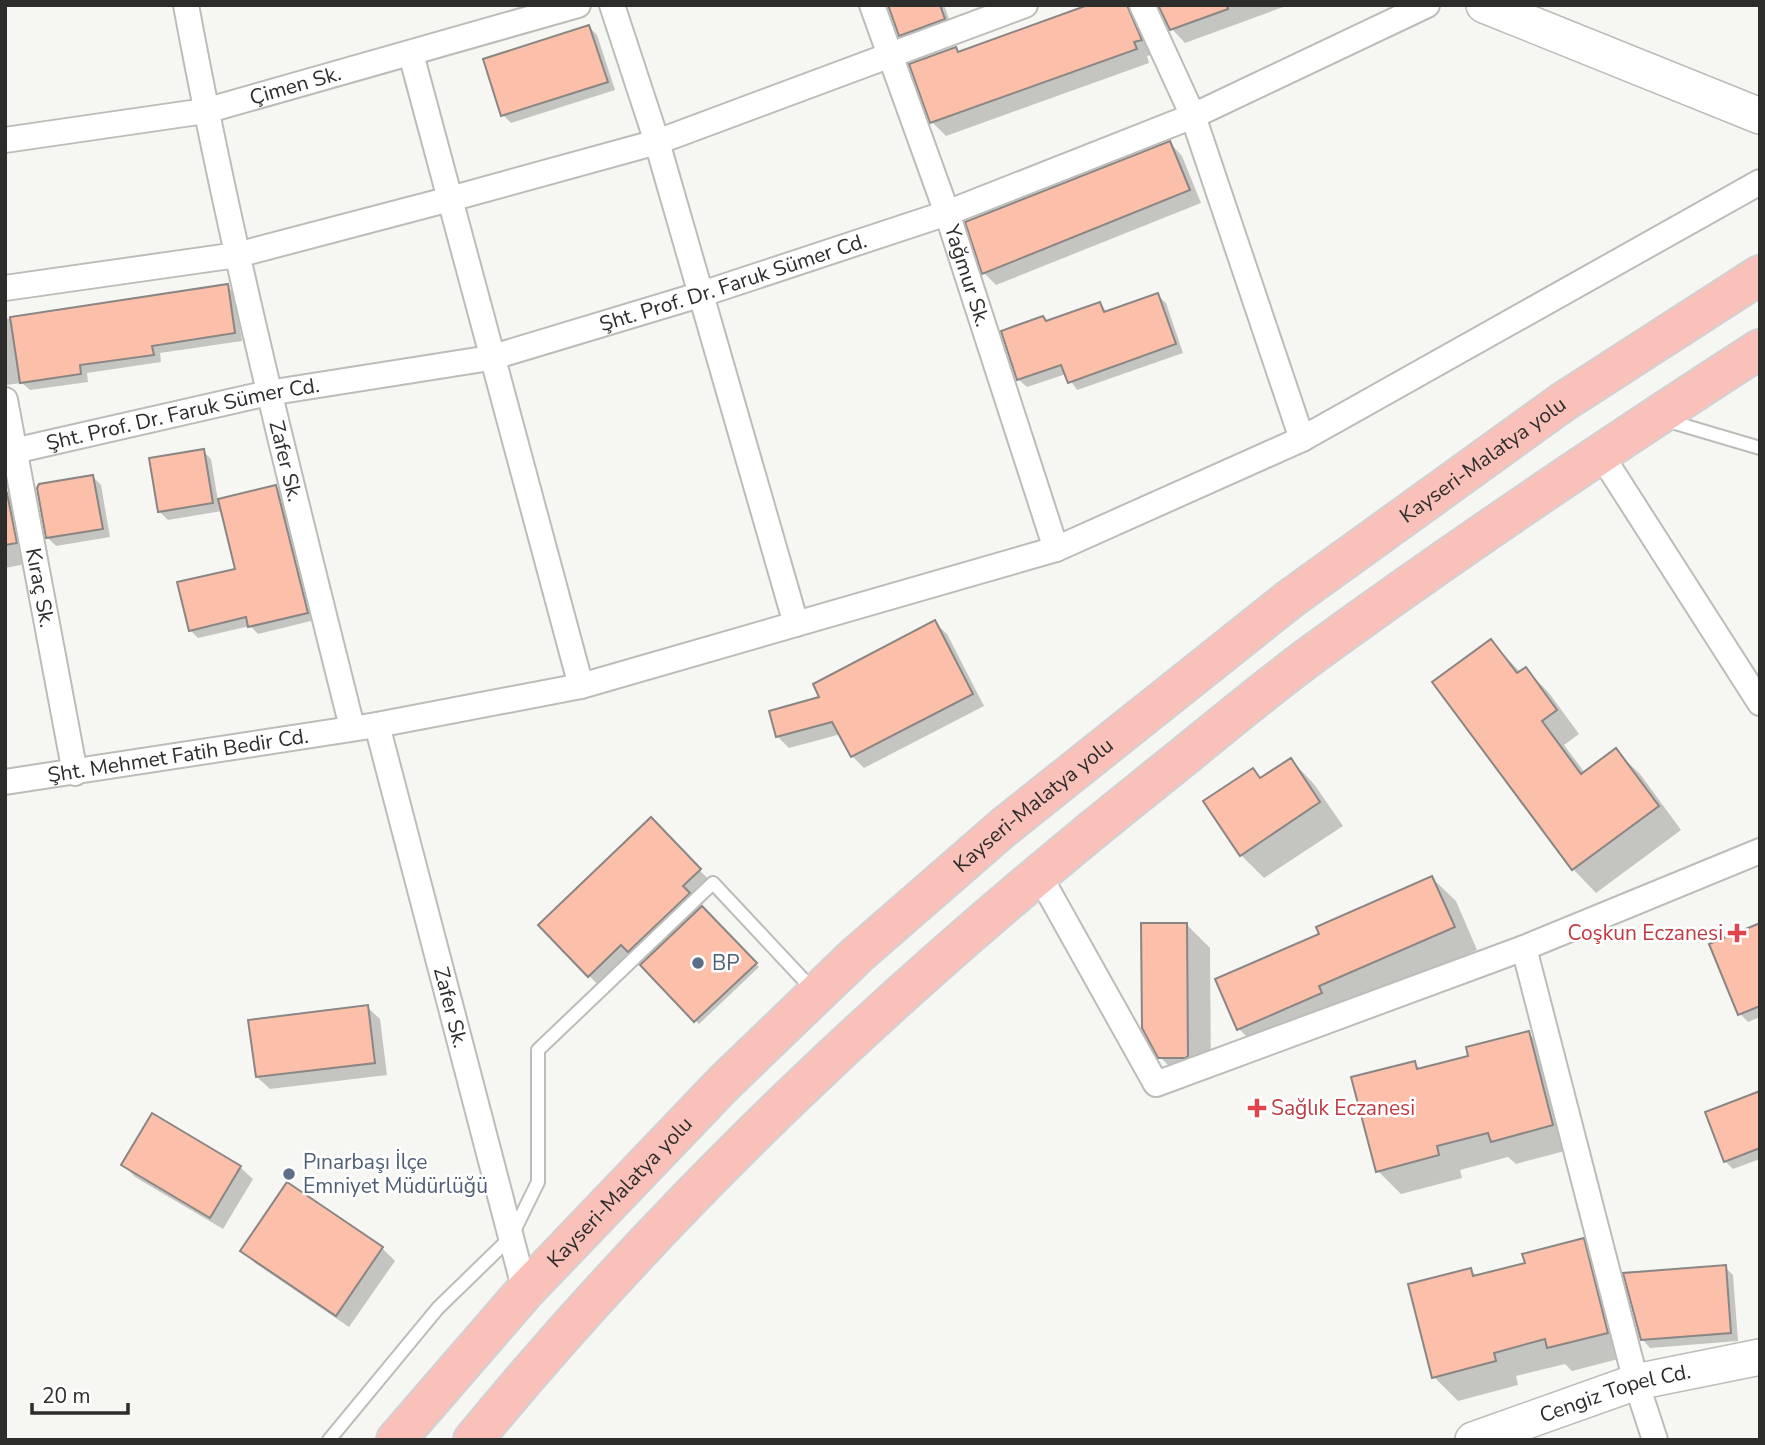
<svg xmlns="http://www.w3.org/2000/svg" width="1765" height="1445" font-family="'Nunito Sans',sans-serif">
<style>
.shadow{fill:#0003}
.building{fill:#fcbfa9;stroke:#898684;stroke-width:2}
.lines{fill:none;stroke-linecap:round;stroke-linejoin:round}
.lane-casing{stroke:#bcbcb8;stroke-width:16}
.street-casing{stroke:#bcbcb8;stroke-width:28}
.secondary-casing{stroke:#bcbcb8;stroke-width:38}
.highway-casing{stroke:#d1d1d1;stroke-width:42}
.lane{stroke:#fff;stroke-width:12}
.street{stroke:#fff;stroke-width:24}
.secondary{stroke:#fff;stroke-width:35}
.highway{stroke:#f9c1b9;stroke-width:38}
.health-dot{fill:#e0444e;stroke:#fff;stroke-width:2.5}
.service-dot{fill:#5c6f8a;stroke:#fff;stroke-width:2.5}
.labels{text-anchor:middle;stroke-width:5;stroke-linejoin:round;paint-order:stroke}
.street-label{font-size:21px;fill:#2d2d2c;stroke:#fff}
.health-label{font-size:21px;fill:#be3a42;stroke:#fff;text-anchor:end}
.service-label{font-size:21px;fill:#4e5e75;stroke:#fff;text-anchor:start}
</style>
<rect width="100%" height="100%" fill="#f6f6f2"/>
<!-- shadow -->
<g class="shadow">
<path d="M889,5H944L952,27L909,43L901,35Z"/>
<path d="M1093,5H1150L1154,54L1147,56L1149,63L946,136L932,122L955,49L960,53Z"/>
<path d="M1157,5H1286V6L1185,43L1171,28Z"/>
<path d="M589,27L597,35L615,90L511,123L503,115Z"/>
<path d="M1170,143L1182,156L1201,203L996,285L984,273Z"/>
<path d="M227,286L235,294L242,341L160,353L161,362L87,373L88,382L30,390L22,383L5,385V319Z"/>
<path d="M1157,295L1166,303L1183,353L1077,390L1066,374L1027,387L1018,379L1043,318L1048,322L1100,304L1108,313Z"/>
<path d="M203,451L211,459L218,501L276,487L284,495L315,620L258,634L250,626L198,638L190,630L237,570L222,511L168,520L160,512Z"/>
<path d="M93,477L101,485L110,537L56,546L48,538Z"/>
<path d="M5,495L15,503L26,564L5,568Z"/>
<path d="M935,623L947,634L984,706L864,768L852,756L841,734L789,748L777,736L822,698Z"/>
<path d="M1491,641L1521,673L1526,669L1549,693L1579,734L1564,745L1585,773L1616,751L1640,774L1681,830L1596,893L1573,869Z"/>
<path d="M1291,760L1314,784L1343,826L1264,878L1241,855L1253,770L1262,779Z"/>
<path d="M651,820L712,883L694,900L759,967L699,1024L634,956L601,988L540,925Z"/>
<path d="M1432,878L1456,901L1477,950L1341,1009L1262,1052L1239,1029L1321,935Z"/>
<path d="M1187,925L1210,948L1211,1079L1184,1081L1160,1057Z"/>
<path d="M1760,929V1017L1748,1022L1740,1014Z"/>
<path d="M367,1007L380,1019L387,1075L270,1089L257,1077Z"/>
<path d="M1528,1033L1552,1056L1576,1148L1516,1164L1508,1157L1460,1170L1462,1178L1401,1194L1378,1171L1414,1063L1421,1070L1470,1057Z"/>
<path d="M1760,1093V1159L1733,1169L1725,1161Z"/>
<path d="M123,1164L240,1167L253,1179L223,1229L135,1177Z"/>
<path d="M288,1185L382,1248L395,1261L349,1327L255,1263L242,1251Z"/>
<path d="M1583,1240L1607,1264L1630,1356L1572,1371L1565,1364L1516,1376L1518,1385L1458,1401L1434,1377L1470,1270L1478,1277L1527,1264Z"/>
<path d="M1725,1267L1733,1275L1738,1341L1650,1348L1642,1339Z"/>
</g>
<!-- building -->
<g class="building">
<path d="M888,5H940L945,19L899,36Z"/>
<path d="M1088,5H1127L1142,40L1134,42L1137,49L930,123L909,64L956,47L958,52Z"/>
<path d="M1158,5H1227L1228,9L1170,30Z"/>
<path d="M589,25L608,82L501,116L483,59Z"/>
<path d="M1170,141L1190,190L982,274L965,222Z"/>
<path d="M228,284L235,333L152,346L154,355L80,365L81,374L20,383L10,317Z"/>
<path d="M1158,293L1176,344L1068,383L1061,365L1017,380L1001,331L1043,316L1046,321L1100,302L1104,312Z"/>
<path d="M204,449L213,503L158,512L149,458Z"/>
<path d="M93,475L103,529L46,538L37,488L39,484Z"/>
<path d="M276,485L308,613L248,627L246,617L189,631L177,582L235,569L218,499Z"/>
<path d="M7,493L17,543L5,545V494Z"/>
<path d="M935,620L973,694L851,757L832,722L776,737L769,711L819,697L813,684Z"/>
<path d="M1491,639L1517,673L1526,667L1557,710L1542,721L1581,774L1616,748L1659,806L1572,870L1432,682Z"/>
<path d="M1291,758L1320,802L1240,856L1203,801L1253,768L1260,778Z"/>
<path d="M651,817L701,869L683,886L690,893L628,952L621,945L588,977L538,925Z"/>
<path d="M1432,876L1455,927L1319,986L1322,993L1237,1030L1215,979L1319,934L1316,927Z"/>
<path d="M702,906L757,963L694,1022L640,965Z"/>
<path d="M1141,923H1187L1188,1056L1185,1058H1158L1142,1028Z"/>
<path d="M1760,923V1006L1738,1015L1709,944Z"/>
<path d="M368,1005L375,1063L256,1077L248,1020Z"/>
<path d="M1529,1031L1553,1125L1491,1142L1488,1133L1437,1146L1439,1155L1376,1172L1351,1077L1415,1061L1417,1069L1468,1056L1466,1047Z"/>
<path d="M1760,1091V1148L1724,1162L1705,1112Z"/>
<path d="M152,1113L241,1166L210,1218L121,1165Z"/>
<path d="M287,1182L383,1247L336,1316L240,1251Z"/>
<path d="M1584,1238L1608,1333L1547,1348L1545,1339L1494,1353L1496,1361L1432,1378L1408,1284L1471,1268L1473,1276L1525,1263L1522,1254Z"/>
<path d="M1726,1265L1731,1333L1641,1340L1623,1273Z"/>
</g>
<g class="lines">
<!-- lane casing -->
<g class="lane-casing">
<g id="lane">
<path d="M1665,420L1760,448"/>
<path d="M329,1440L438,1308L511,1237L538,1182V1050L713,883L814,991"/>
</g>
</g>
<!-- street casing -->
<g class="street-casing">
<g id="street">
<path id="s1" d="M186,5C231,248 292,488 352,727"/>
<path d="M612,5L657,142L796,624"/>
<path id="s2" d="M872,5L947,213L1056,549"/>
<path d="M1142,5L1193,116L1302,439"/>
<path d="M411,54L581,686"/>
<path id="s3" d="M5,140L205,111L578,5"/>
<path d="M5,288L237,255L450,199L657,142L1025,5"/>
<path id="s4" d="M5,400L75,773"/>
<path id="s5" d="M5,453L268,393L490,358L699,295L947,213L1193,116L1427,5"/>
<path d="M1600,453L1760,703"/>
<path id="s6" d="M377,725L525,1291"/>
<path id="s7" d="M5,782L377,725L581,686L1056,549L1302,439L1760,182"/>
<path d="M1038,873L1156,1084L1524,948L1760,851"/>
<path d="M1524,948L1636,1382L1655,1440"/>
</g>
</g>
<!-- secondary casing -->
<g class="secondary-casing">
<g id="secondary">
<path d="M1484,5L1760,116"/>
<path id="s8" d="M1473,1440L1636,1382L1760,1357"/>
</g>
</g>
<!-- highway casing -->
<g class="highway-casing">
<g id="highway">
<path id="s9" d="M396,1440L525,1291L724,1083L857,955L1004,827L1290,599L1563,402L1760,275"/>
<path d="M473,1440C677,1192 907,977 1157,778C1210,736 1262,691 1317,651C1461,546 1610,446 1760,349"/>
</g>
</g>
<!-- lane -->
<use href="#lane" class="lane"/>
<!-- street -->
<use href="#street" class="street"/>
<!-- secondary -->
<use href="#secondary" class="secondary"/>
<!-- highway -->
<use href="#highway" class="highway"/>
</g>
<!-- markers -->
<g class="health-dot">
<path d="M1733.5 922.5h7v7h7v7h-7v7h-7v-7h-7v-7h7z"/>
<path d="M1253.5 1097.5h7v7h7v7h-7v7h-7v-7h-7v-7h7z"/>
</g>
<g class="service-dot">
<circle cx="698" cy="963" r="7"/>
<circle cx="289" cy="1174" r="7"/>
</g>
<g class="labels">
<!-- street labels -->
<g class="street-label">
<text dy="7" stroke="none"><textPath href="#s3" startOffset="296">Çimen Sk.</textPath></text>
<text dy="7" stroke="none"><textPath href="#s2" startOffset="287">Yağmur Sk.</textPath></text>
<text dy="7" stroke="none"><textPath href="#s5" startOffset="749">Şht. Prof. Dr. Faruk Sümer Cd.</textPath></text>
<text dy="7" stroke="none"><textPath href="#s5" startOffset="182">Şht. Prof. Dr. Faruk Sümer Cd.</textPath></text>
<text dy="7" stroke="none"><textPath href="#s9" startOffset="1468">Kayseri-Malatya yolu</textPath></text>
<text dy="7" stroke="none"><textPath href="#s1" startOffset="467">Zafer Sk.</textPath></text>
<text dy="7" stroke="none"><textPath href="#s4" startOffset="191">Kıraç Sk.</textPath></text>
<text dy="7" stroke="none"><textPath href="#s7" startOffset="175">Şht. Mehmet Fatih Bedir Cd.</textPath></text>
<text dy="7" stroke="none"><textPath href="#s9" startOffset="901">Kayseri-Malatya yolu</textPath></text>
<text dy="7" stroke="none"><textPath href="#s6" startOffset="292">Zafer Sk.</textPath></text>
<text dy="7" stroke="none"><textPath href="#s9" startOffset="334">Kayseri-Malatya yolu</textPath></text>
<text dy="7" stroke="none"><textPath href="#s8" startOffset="150">Cengiz Topel Cd.</textPath></text>
</g>
<!-- health labels -->
<g class="health-label">
<text x="1723" y="940">Coşkun Eczanesi</text>
<text x="1271" y="1115" text-anchor="start">Sağlık Eczanesi</text>
</g>
<!-- service labels -->
<g class="service-label">
<text x="712" y="970">BP</text>
<text x="303" y="1169">Pınarbaşı İlçe<tspan x="303" dy="24">Emniyet Müdürlüğü</tspan></text>
</g>
</g>
<!-- border -->
<rect width="1765" height="1445" fill="none" stroke="#2d2d2c" stroke-width="14"/>
<!-- scale -->
<path d="M32 1403v10h96v-10" fill="none" stroke="#2d2d2c" stroke-width="3.5"/>
<text x="42" y="1403" font-size="21" fill="#2d2d2c" stroke="#ffffff" stroke-width="5" paint-order="stroke">20 m</text>
</svg>
